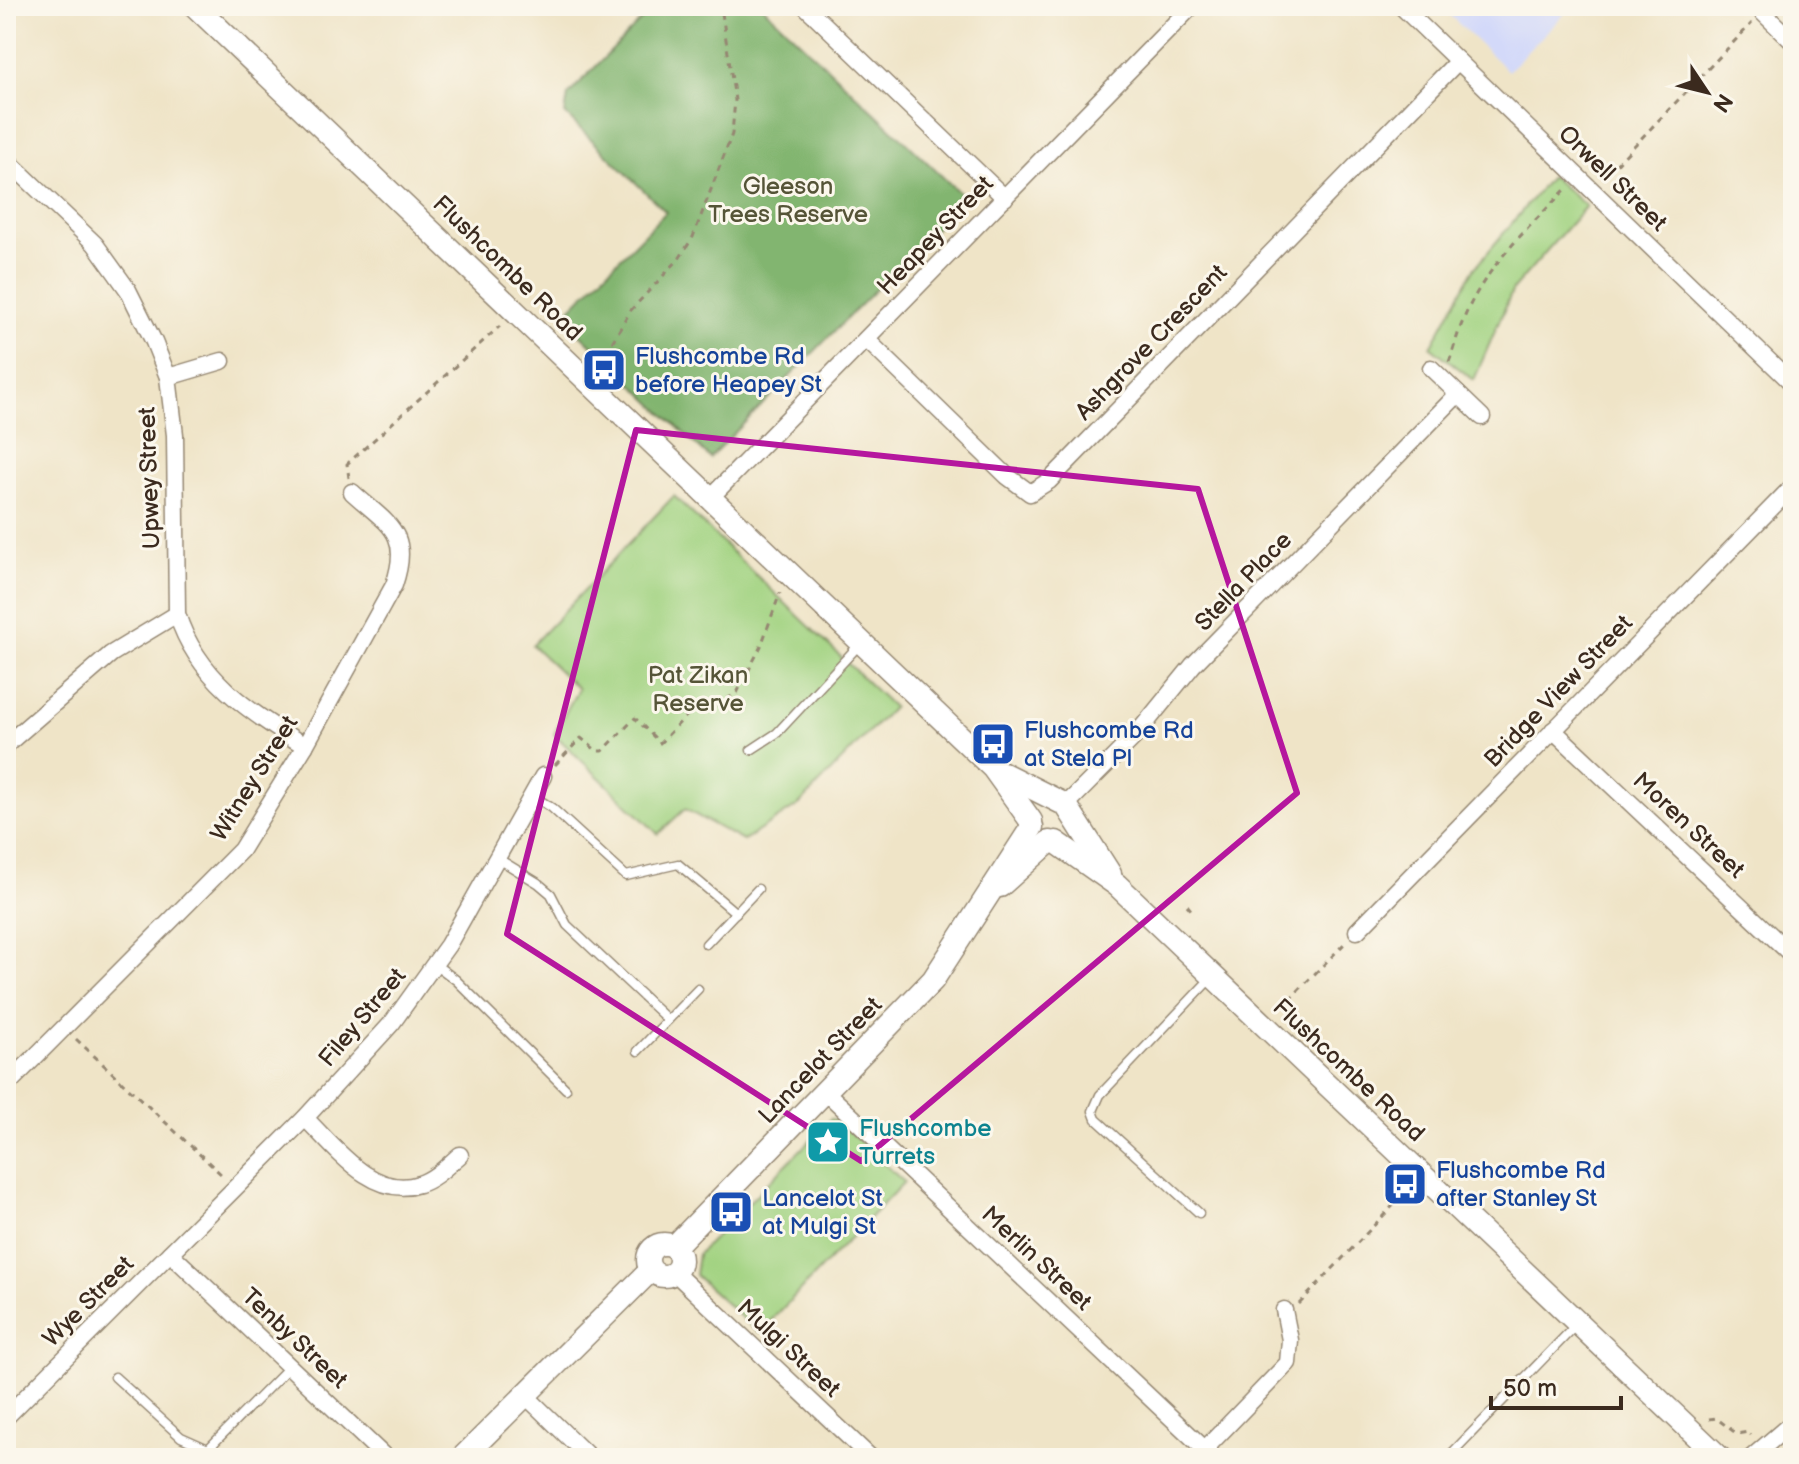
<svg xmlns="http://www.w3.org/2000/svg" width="1799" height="1464" font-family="'Balsamiq Sans',sans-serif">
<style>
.built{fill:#d3d9f9}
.green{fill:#a3d382;stroke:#6f7e50;stroke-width:2}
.forest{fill:#82b570;stroke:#5e7047;stroke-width:2}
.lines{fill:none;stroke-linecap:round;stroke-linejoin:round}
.service-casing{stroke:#958772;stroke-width:11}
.minor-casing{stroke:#958772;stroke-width:19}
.tertiary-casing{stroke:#958772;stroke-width:25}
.path{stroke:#958772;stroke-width:3;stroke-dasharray:6 6;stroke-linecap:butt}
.service{stroke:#fff;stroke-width:8}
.minor{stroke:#fff;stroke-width:16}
.tertiary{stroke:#fff;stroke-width:22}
.marked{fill:none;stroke:#b5179e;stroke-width:6;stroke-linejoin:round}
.labels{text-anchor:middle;stroke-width:6;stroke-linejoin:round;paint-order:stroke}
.street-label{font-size:24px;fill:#3b2a1e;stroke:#fbf7ec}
.park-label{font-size:24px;fill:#555437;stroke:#fbf7ec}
.transit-label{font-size:24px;fill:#164399;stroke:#fbf7ec;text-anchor:start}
.culture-label{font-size:24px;fill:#0d838f;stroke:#fbf7ec;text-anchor:start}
</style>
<rect width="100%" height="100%" fill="#fbf7ec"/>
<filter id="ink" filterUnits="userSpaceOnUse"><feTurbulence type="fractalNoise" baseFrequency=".0125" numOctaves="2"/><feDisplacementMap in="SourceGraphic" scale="16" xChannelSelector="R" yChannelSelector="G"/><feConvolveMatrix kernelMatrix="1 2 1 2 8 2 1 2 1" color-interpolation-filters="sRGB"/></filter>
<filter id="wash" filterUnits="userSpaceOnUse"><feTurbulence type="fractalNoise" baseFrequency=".006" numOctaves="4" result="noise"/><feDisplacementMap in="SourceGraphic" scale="32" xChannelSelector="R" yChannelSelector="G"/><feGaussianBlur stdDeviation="1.8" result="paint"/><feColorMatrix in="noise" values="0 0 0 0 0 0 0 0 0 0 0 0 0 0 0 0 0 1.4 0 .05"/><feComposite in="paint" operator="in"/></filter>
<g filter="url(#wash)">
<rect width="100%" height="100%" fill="#efe4c7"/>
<!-- built -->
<path class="built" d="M1440,6H1572L1508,71Z"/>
<!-- green -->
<g class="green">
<path d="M1551,176L1586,206L1513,289L1474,380L1431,347L1473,270Z"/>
<path d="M674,496L893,707L800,804L743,841L685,809L658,834L554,734L578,689L532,645Z"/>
<path d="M831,1119L837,1120L904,1182L759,1333L695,1275L698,1254Z"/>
</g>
<!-- forest -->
<path class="forest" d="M655,6H762L965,198L710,458L562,317L666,212L565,114L568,95Z"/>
</g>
<g filter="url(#ink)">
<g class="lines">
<!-- service casing -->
<g class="service-casing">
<g id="service">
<path d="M751,750L777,733L859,645"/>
<path d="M532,795L552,808L626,876L678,864L736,913"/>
<path d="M497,858L538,883L551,894L567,925L668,1020"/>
<path d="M706,944L758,889"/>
<path d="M436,965L456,980L566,1089"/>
<path d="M638,1051L698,989"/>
<path d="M1199,1213L1096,1119L1093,1111L1100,1095L1212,977"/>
<path d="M115,1377L181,1437L208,1449"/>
<path d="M217,1458L208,1449L290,1366"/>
<path d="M1458,1458L1452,1453L1576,1325"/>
</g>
</g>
<!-- minor casing -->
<g class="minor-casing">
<g id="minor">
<path d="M805,6L1005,198"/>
<path d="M1401,6L1793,384"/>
<path d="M1756,6L1793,42"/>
<path d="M6,159L95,244L128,290L154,342L168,377L175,435L177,614C197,678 250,713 305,746"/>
<path d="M867,340L1007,476L1030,493L1049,481L1458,61"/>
<path d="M1431,368L1482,417"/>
<path d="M168,377L222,361"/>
<path d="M711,497L1192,6"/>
<path d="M1553,730L1793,956"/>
<path d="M6,745L111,654L177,614"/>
<path d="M1066,805L1136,735L1193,665L1458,394"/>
<path d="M1357,931L1793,486"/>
<path d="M6,1086L241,850L305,746L394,585C412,532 388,525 352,492"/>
<path d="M826,1092L1214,1458"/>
<path d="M305,1118C333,1145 373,1200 419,1184C435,1179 448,1165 460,1155"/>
<path d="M170,1253L386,1458"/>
<path d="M675,1273L871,1458"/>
<path d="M525,1395L590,1458"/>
<path d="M6,1417L305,1118L392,1023L448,945L543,776"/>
<path d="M1205,1449L1288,1363L1290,1340L1284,1310"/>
<path d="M1751,1458L1793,1422"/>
</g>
</g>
<!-- tertiary casing -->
<g class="tertiary-casing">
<g id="tertiary">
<path d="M195,6L993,768L1031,821"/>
<path d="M998,771L1066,805L1110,874"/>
<path d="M1056,842L1117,885L1720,1458"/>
<path d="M1000,886L1049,842"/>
<circle cx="664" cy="1260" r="16"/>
<path d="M674,1247L933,980L1032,827"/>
<path d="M462,1458L651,1270"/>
</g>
</g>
<!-- path -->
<g class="path">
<path d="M1608,173L1752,23"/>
<path d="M1449,362C1454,349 1457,334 1463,321C1483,269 1528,228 1566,189"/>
<path d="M600,363L631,310L679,259L693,237L732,134L735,100L721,6"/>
<path d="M349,478L347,464L500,326"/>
<path d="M555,765L581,738L597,751H603L635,718L660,743L691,711L714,707L737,693L761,646L780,593"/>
<path d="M1187,905L1192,911"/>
<path d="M1289,1000L1346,942"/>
<path d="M76,1039L223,1176"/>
<path d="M1299,1304L1406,1192"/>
<path d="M1709,1419L1716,1418L1737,1434L1748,1432L1751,1435"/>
</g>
<!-- service -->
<use href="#service" class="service"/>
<!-- minor -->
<use href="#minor" class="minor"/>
<!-- tertiary -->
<use href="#tertiary" class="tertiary"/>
</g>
</g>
<!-- marked area -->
<path class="marked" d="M636,430L1198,489L1297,793L861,1161L507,934Z"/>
<!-- icons -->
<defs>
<g id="bus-square" transform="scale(2.3)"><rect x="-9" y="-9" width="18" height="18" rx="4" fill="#1a4fb4" stroke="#fbf7ec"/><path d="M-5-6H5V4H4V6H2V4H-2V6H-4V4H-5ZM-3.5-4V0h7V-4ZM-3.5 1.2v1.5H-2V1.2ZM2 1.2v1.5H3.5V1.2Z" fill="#fff"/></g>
<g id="sight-square" transform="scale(2.3)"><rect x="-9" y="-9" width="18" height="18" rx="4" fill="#0f9aa8" stroke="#fbf7ec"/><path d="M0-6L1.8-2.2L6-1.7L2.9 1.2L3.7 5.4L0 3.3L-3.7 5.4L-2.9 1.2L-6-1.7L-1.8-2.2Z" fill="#fff"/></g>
</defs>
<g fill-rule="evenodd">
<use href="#bus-square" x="604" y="370"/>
<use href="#bus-square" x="993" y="744"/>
<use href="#sight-square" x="828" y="1142"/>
<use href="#bus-square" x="1405" y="1184"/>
<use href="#bus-square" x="731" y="1212"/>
</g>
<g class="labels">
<!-- street labels -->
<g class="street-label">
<text transform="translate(1613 178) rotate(44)" y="8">Orwell Street</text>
<text transform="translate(935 235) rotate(-46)" y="8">Heapey Street</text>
<text transform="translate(508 268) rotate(44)" y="8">Flushcombe Road</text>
<text transform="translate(1151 342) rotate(-46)" y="8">Ashgrove Crescent</text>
<text transform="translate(149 478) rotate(-92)" y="8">Upwey Street</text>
<text transform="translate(1243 581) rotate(-46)" y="8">Stella Place</text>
<text transform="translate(1558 691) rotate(-46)" y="8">Bridge View Street</text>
<text transform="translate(254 778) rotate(-58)" y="8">Witney Street</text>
<text transform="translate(1689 825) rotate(43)" y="8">Moren Street</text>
<text transform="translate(362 1017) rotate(-50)" y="8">Filey Street</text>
<text transform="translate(820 1060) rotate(-46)" y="8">Lancelot Street</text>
<text transform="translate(1349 1070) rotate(43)" y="8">Flushcombe Road</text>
<text transform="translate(1037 1258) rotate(43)" y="8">Merlin Street</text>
<text transform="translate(88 1301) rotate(-45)" y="8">Wye Street</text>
<text transform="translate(295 1338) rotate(43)" y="8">Tenby Street</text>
<text transform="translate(789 1348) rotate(43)" y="8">Mulgi Street</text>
</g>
<!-- park labels -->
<g class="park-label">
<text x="788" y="194">Gleeson<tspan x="788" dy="28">Trees Reserve</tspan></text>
<text x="698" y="683">Pat Zikan<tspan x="698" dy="28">Reserve</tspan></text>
</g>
<!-- transit labels -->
<g class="transit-label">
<text x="635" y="364">Flushcombe Rd<tspan x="635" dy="28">before Heapey St</tspan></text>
<text x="1024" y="738">Flushcombe Rd<tspan x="1024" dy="28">at Stela Pl</tspan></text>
<text x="1436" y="1178">Flushcombe Rd<tspan x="1436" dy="28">after Stanley St</tspan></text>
<text x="762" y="1206">Lancelot St<tspan x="762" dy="28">at Mulgi St</tspan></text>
</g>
<!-- culture labels -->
<g class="culture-label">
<text x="859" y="1136">Flushcombe<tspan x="859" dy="28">Turrets</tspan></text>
</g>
</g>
<!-- margin -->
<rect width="1799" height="1464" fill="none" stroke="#fbf7ec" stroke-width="32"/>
<!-- north arrow -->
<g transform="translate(1707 92) rotate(125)" stroke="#fbf7ec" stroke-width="6" paint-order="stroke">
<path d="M0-6L14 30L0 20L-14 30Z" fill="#3b2a1e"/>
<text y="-12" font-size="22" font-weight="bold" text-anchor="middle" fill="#3b2a1e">N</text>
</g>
<!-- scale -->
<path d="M1491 1396v12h130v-12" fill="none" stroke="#3b2a1e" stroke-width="4"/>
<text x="1503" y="1396" font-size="24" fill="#3b2a1e" stroke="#fbf7ec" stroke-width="6" paint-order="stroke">50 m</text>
</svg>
